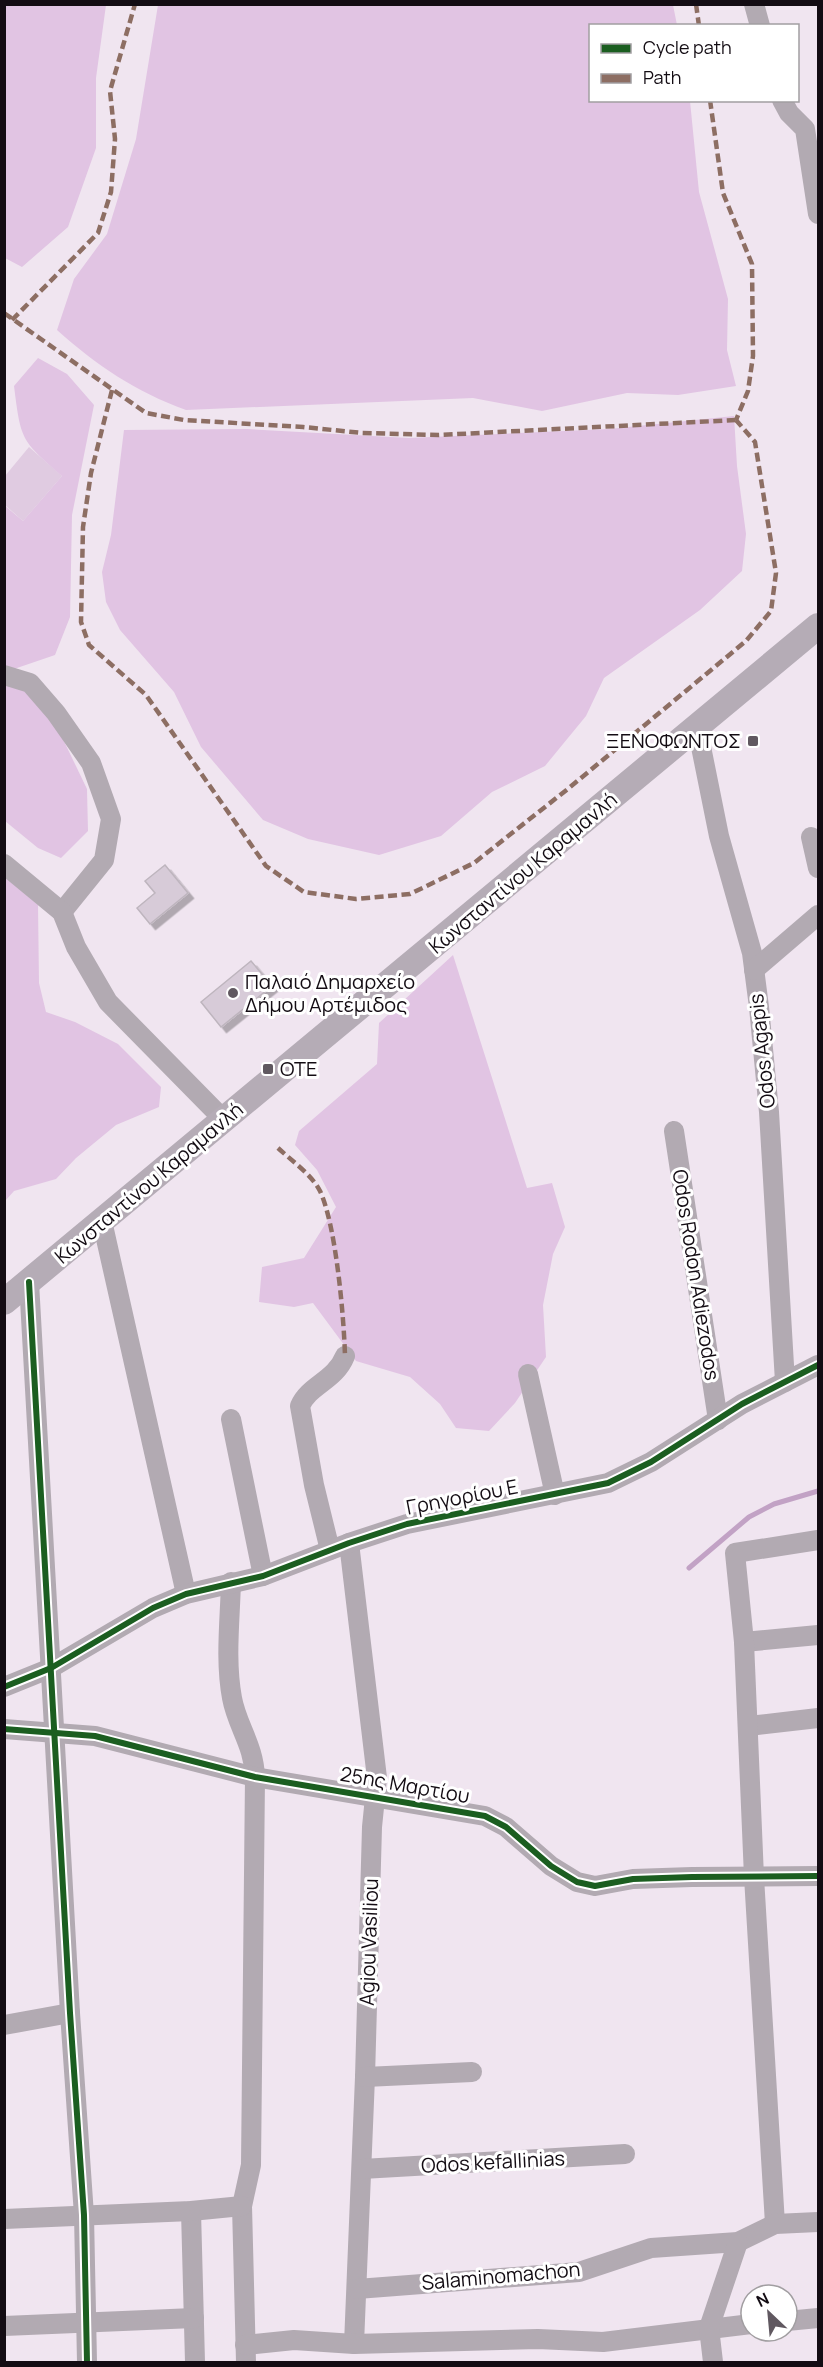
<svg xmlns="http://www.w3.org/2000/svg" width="823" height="2367" font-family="Manrope,sans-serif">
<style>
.green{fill:#e0cbe1}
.forest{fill:#e1c4e3}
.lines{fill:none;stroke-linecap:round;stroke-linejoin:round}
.stream{stroke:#c2a2c5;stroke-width:5}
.building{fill:#d7cbd8;stroke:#beb5be;stroke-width:1.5;filter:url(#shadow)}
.minor{stroke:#b2aab2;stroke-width:20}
.major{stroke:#b5acb6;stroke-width:26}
.quiet{stroke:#8d6e63;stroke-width:4.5;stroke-dasharray:9 4.5;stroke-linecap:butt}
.cycleway-casing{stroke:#fff;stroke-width:10}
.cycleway{stroke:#1b5e20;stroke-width:6}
.poi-dot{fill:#605860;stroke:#fff;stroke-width:2}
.labels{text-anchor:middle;stroke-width:6;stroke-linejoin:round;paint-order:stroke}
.poi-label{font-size:20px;fill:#130c13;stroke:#fff;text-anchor:start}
.street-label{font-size:20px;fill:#130c13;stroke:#fff}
</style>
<defs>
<filter id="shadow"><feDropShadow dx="5.5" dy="5.5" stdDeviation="0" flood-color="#0004"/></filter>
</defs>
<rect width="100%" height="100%" fill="#f0e5f0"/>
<!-- green -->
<path class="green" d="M29,447L62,476L23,521L5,505V476Z"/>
<!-- forest -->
<g class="forest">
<path d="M4,5H106L96,78V148L68,227L22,267L5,258Z"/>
<path d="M158,5H673L677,25L590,26V100L690,101L699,192L728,299L727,350L736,386L678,395L627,393L542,411L473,398L186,410C136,392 96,365 57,330L74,279L107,234L136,139Z"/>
<path d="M38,358L67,374L94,405L72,515L70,617L55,655L14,669L5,668L4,505L23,521L62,476C21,440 21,441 14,386Z"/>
<path d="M734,416L737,466L746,534L742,571L700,610L604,678L586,716L545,766L492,792L441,836L379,855L308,839L263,820L201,747L174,692L120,630L106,602L102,572L111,535L124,430L247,429L409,438L609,429Z"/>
<path d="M4,679L30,693L61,735L87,789L88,831L61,858L38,848L5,821Z"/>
<path d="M5,877L38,905L39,983L46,1012L75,1022L118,1044L161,1087L159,1107L116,1125L76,1158L56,1179L14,1191L5,1201Z"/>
<path d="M453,955L527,1188L552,1183L565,1227L553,1254L543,1305L546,1357L515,1403L489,1431L456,1428L440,1404L410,1377L356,1361L313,1303L294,1307L259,1302L262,1267L304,1258L336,1207L317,1170L295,1145L299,1131L377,1064L379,1023Z"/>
</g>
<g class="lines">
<!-- stream -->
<path class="stream" d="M689,1568L749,1517L774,1504L818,1491"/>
</g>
<!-- building -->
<g class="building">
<path d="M165,865L188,893L150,924L137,908L155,893L145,881Z"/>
<path d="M251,961L272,986L221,1027L201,1002Z"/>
</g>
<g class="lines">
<!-- minor -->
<g class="minor">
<path d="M754,4L760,26"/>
<path d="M782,100L789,113L805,129L818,214"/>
<path d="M4,675L30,683L56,713L91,763L111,819L104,860L62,912"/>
<path d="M697,727L719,836L752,953L759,1007L769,1112L785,1382"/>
<path d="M811,837L818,868"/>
<path d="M4,864L62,912L76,947L108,1002L224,1120"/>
<path d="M754,970L818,915"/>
<path d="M674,1131L718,1420"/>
<path d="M102,1221L186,1594"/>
<path d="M29,1282L70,2013L84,2215L87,2362"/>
<path d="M528,1374L555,1495"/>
<path d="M231,1419L263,1576"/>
<path d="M349,1543L377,1778L372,1827L365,2077L354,2344"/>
<path d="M330,1550L314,1485L300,1406C309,1385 335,1381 345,1356"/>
<path d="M231,1582C230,1620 225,1660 232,1698C237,1726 254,1745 255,1777L251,2165L242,2206L246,2362"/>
<path d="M744,1642L818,1635"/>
<path d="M4,1687L51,1668L153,1608L186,1594L263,1576L349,1543L407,1524L608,1483L651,1462L742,1404L818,1365"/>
<path d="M749,1726L818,1718"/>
<path d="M4,1729L95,1736L255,1777L485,1816L506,1827L551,1866L577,1882L595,1886L633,1879L692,1877L818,1876"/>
<path d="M4,2025L70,2013"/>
<path d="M365,2077L472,2072"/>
<path d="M362,2169L625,2154"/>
<path d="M191,2211L195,2362"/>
<path d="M4,2219L191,2211L242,2206"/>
<path d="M775,2224L754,1877L744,1642L735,1553L818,1540"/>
<path d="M357,2289L579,2272L651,2248L738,2242L775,2224L818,2222"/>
<path d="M787,2321L818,2318"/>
<path d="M4,2326L194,2318"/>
<path d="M245,2345L294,2340L354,2344L538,2339L603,2342L751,2324"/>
<path d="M713,2362L709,2328L738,2242"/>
</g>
<!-- major -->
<path class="major" d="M4,1302L818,626"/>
<!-- quiet -->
<g class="quiet">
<path d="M696,4L699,26"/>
<path d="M710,100L723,193L752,264L753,356L748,391L736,420"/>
<path d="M4,313L146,413L184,420L303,427L362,433L439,435L736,420"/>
<path d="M12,320L98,233L111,192L115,139L110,91L135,4"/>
<path d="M112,390L91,473L83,527L81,622L89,645L146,695L266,866L304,892L356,899L410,894L474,863L569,788L746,641L771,611L776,573L755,442L736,420"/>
<path d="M278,1148C292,1161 312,1175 320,1191C336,1225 344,1318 345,1356"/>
</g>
<!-- cycleway casing -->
<g class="cycleway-casing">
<g id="cycleway">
<path d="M29,1282L70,2013L84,2215L87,2362"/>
<path d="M4,1687L51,1668L153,1608L186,1594L263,1576L349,1543L407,1524L608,1483L651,1462L742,1404L818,1365"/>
<path d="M4,1729L95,1736L255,1777L485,1816L506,1827L551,1866L577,1882L595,1886L633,1879L692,1877L818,1876"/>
</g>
</g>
<!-- cycleway -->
<use href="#cycleway" class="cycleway"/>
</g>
<!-- markers -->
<g class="poi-dot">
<rect x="747" y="735" width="12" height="12" rx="3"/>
<circle cx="233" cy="993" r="6"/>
<rect x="262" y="1063" width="12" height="12" rx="3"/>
</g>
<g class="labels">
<!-- poi labels -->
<g class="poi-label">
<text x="741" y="748" text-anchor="end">ΞΕΝΟΦΩΝΤΟΣ</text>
<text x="245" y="989">Παλαιό Δημαρχείο<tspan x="245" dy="23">Δήμου Αρτέμιδος</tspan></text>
<text x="280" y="1076">ΟΤΕ</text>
</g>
<!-- street labels -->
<g class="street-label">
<text transform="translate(523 873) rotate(-40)" y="7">Κωνσταντίνου Καραμανλή</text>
<text transform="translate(762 1051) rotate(-96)" y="7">Odos Agapis</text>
<text transform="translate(149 1183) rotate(-40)" y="7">Κωνσταντίνου Καραμανλή</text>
<text transform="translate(696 1275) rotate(81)" y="7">Odos Rodon Adiezodos</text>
<text transform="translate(462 1497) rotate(-11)" y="7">Γρηγορίου Ε</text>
<text transform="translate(405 1785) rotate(10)" y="7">25ης Μαρτίου</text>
<text transform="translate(369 1942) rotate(-88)" y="7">Agiou Vasiliou</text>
<text transform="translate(493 2162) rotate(-3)" y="7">Odos kefallinias</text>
<text transform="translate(501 2276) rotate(-5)" y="7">Salaminomachon</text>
</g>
</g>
<!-- border -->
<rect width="823" height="2367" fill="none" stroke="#130c13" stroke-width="12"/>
<!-- legend -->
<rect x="589" y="24" width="210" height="78" fill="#ffffff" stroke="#a19ea1" stroke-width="1.5"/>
<rect x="601" y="44" width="30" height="9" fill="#1b5e20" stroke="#a19ea1" stroke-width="1.5"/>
<text x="643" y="54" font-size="18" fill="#130c13">Cycle path</text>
<rect x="601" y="74" width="30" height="9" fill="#8d6e63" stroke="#a19ea1" stroke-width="1.5"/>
<text x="643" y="84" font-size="18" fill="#130c13">Path</text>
<!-- north arrow -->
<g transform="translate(769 2313) rotate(334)"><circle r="28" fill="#ffffff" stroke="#a19ea1" stroke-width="1.5"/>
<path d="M0-4.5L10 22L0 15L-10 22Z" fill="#605860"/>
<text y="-9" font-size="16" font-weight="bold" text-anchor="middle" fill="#130c13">N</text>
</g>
</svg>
